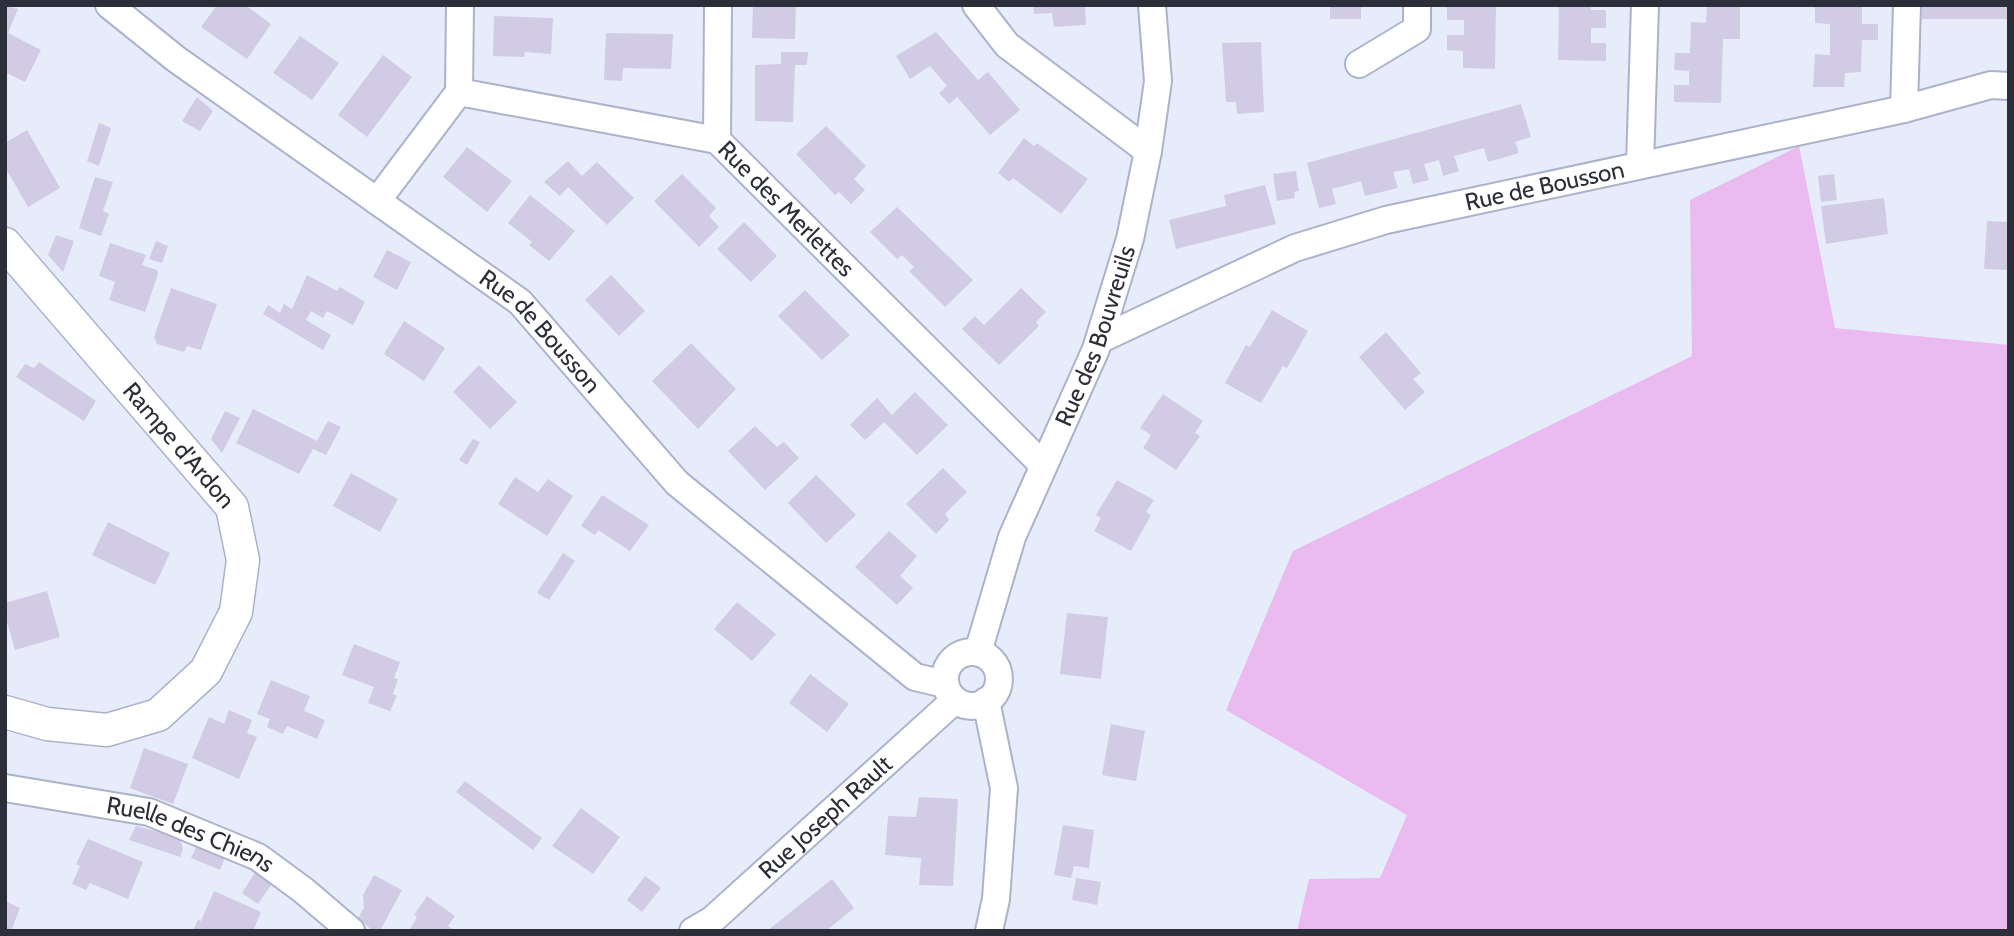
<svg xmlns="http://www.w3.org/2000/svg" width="2014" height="936" font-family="Cabin,sans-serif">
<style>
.green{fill:#ebbaf1}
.building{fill:#d2cbe5}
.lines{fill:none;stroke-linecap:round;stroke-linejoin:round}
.minor-casing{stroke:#abb3cb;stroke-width:30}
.tertiary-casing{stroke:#abb3cb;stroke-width:35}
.minor{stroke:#fff;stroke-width:26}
.tertiary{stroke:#fff;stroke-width:32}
.labels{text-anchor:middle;stroke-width:5;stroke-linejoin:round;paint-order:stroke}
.street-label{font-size:24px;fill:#2c2f39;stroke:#fff}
</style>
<rect width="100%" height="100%" fill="#e7ecfb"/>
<!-- green -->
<path class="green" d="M1799,146L1835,328L2009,345V931H1297L1309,879L1380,878L1407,815L1226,710L1293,551L1692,356L1690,200Z"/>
<!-- building -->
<g class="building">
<path d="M5,5L18,9L8,33L41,50L25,82L5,72Z"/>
<path d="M217,5H245L271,24L247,59L201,27Z"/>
<path d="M753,5H796L795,39L752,38Z"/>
<path d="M1033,5H1085L1086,25L1054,27L1052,13L1034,14Z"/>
<rect x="1330" y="5" width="31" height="14"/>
<path d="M1447,5H1496L1495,69L1463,68V51L1447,50V35H1464V20H1447Z"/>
<path d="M1559,5H1591V10H1606V28H1591V43H1606V61L1558,60Z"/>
<path d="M1707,5H1740V39H1723L1721,103L1674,102V85H1689V71L1674,70L1675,53H1690L1691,22L1706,23Z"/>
<path d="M1815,5L1862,7V24H1878V40H1862L1861,72L1845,73L1844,87H1813L1815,54L1830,55V24L1815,23Z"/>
<rect x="1922" y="5" width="87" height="14"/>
<path d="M494,16L553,18L551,54L525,52L524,57L493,56Z"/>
<path d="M936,32L978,80L988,72L1020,110L990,135L957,97L949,104L939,93L947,86L930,66L910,79L896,56Z"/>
<path d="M606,33L673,34L671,69L623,68L622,81L604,80Z"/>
<path d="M300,36L339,63L312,100L273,73Z"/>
<path d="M1261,42L1264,112L1237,114L1236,102H1226L1222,43Z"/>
<path d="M781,52H808L807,65H795L793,122L755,121V65L781,64Z"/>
<path d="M383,55L412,77L367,137L338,115Z"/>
<path d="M197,97L213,111L200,131L182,121Z"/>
<path d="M1521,104L1531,137L1515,142L1519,153L1488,162L1484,148L1454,156L1459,171L1443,176L1439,160L1424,164L1429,180L1413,184L1409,169L1393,172L1398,188L1365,196L1361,181L1347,185L1332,189L1336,204L1319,208L1307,163Z"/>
<path d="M99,123L111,128L99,166L87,161Z"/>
<path d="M826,126L866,166L854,179L865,190L851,204L839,192L835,195L796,154Z"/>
<path d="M27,130L60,188L28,207L5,167V143Z"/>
<path d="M1024,138L1034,146L1037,143L1088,179L1061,214L1013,178L1009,182L998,173Z"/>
<path d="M467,147L512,181L487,212L443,177Z"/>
<path d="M568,161L582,176L597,162L634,198L607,225L568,187L560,196L544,182Z"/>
<path d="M1296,171L1299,191L1294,192L1295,198L1277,201L1273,174Z"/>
<path d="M682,174L716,208L709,216L719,227L699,247L654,201Z"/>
<path d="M1834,174L1837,200L1821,202L1818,176Z"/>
<path d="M95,177L113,182L103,211L109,214L101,236L79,228Z"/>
<path d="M1265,185L1276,224L1176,249L1169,220L1226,206L1224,195Z"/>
<path d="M530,195L575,231L549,261L529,245L532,242L508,223Z"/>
<path d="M1884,198L1888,234L1826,244L1821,206Z"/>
<path d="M897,207L973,280L945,307L909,271L914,267L902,255L897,259L870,232Z"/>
<path d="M1987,221L2009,222V270L1984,269Z"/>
<path d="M744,222L777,256L751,282L717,249Z"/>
<path d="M56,235L74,241L63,272L48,255Z"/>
<path d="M156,241L168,246L162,263L149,259Z"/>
<path d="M110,243L146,255L142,265L157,270L158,274L145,312L109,300L115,282L99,276Z"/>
<path d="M387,250L411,262L397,290L373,277Z"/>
<path d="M307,275L337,291L340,287L365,302L353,325L327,311L323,318L311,311L306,320L331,335L323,350L263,314L268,305L280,313L284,304L292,309Z"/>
<path d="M611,275L645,311L619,336L585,300Z"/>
<path d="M171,288L217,304L201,350L187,346L184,352L157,344L154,337Z"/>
<path d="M1021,288L1046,312L1036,322L1039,326L999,365L962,329L975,316L984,325Z"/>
<path d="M805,290L850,335L822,360L778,316Z"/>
<path d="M1272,310L1308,331L1287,368L1283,366L1261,403L1225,383L1246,345L1250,347Z"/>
<path d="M404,321L445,348L424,381L384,354Z"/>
<path d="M1386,332L1421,373L1413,379L1425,392L1405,410L1359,357Z"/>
<path d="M691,343L736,389L698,429L652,381Z"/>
<path d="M39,362L96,401L84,421L16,377L25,364L34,368Z"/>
<path d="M479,365L517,402L490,429L453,392Z"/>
<path d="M915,392L948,425L917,455L884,422L865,440L850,425L877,398L892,415Z"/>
<path d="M1163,394L1203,421L1195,433L1200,436L1176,470L1143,448L1151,435L1140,428Z"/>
<path d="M253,409L317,441L328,421L341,427L326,455L313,449L299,474L236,443Z"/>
<path d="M225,411L240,418L222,453L211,439Z"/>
<path d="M755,426L777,447L784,442L799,458L765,490L728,451Z"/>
<path d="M473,439L480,442L467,465L459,460Z"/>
<path d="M943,468L967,492L945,514L949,520L936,534L906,504Z"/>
<path d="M351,473L398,499L380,532L333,506Z"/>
<path d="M816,475L856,515L826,543L788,503Z"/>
<path d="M515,477L538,492L548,479L573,496L547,536L498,504Z"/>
<path d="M1117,480L1154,500L1146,512L1151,515L1131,551L1094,531L1101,518L1096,515Z"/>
<path d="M602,495L649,525L630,551L598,530L595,535L581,526Z"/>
<path d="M108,522L170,553L155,585L92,555Z"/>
<path d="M889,531L917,556L900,576L913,588L897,605L855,567Z"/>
<path d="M563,553L575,561L549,600L537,593Z"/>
<path d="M47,591L60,637L15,650L5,615V603Z"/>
<path d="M737,602L776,634L752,661L714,629Z"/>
<path d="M1067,613L1108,617L1101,679L1060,674Z"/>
<path d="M354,644L400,662L394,678L398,679L393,694L397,696L390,711L368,703L374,687L342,675Z"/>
<path d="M810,674L849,704L827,732L789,703Z"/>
<path d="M271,680L310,696L304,711L325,720L317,739L287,726L283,734L267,727L270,719L257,714Z"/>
<path d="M229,710L252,720L247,733L257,737L239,779L192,758L209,717L224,724Z"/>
<path d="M1111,724L1145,731L1136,781L1102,775Z"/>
<path d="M144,748L188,764L173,804L130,788Z"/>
<path d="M465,781L542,838L533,850L456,792Z"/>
<path d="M919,797L958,799L953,886L919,885L921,858L885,855L888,816L916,817Z"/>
<path d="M581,808L620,837L593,874L552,846Z"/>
<path d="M1063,825L1094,830L1089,868L1074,866L1071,878L1054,875Z"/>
<path d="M136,826L179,837L183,848L180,857L129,840Z"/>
<path d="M88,839L143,862L128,899L90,883L86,890L72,884L80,866L76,864Z"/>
<path d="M198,843L226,855L220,870L191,858Z"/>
<path d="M256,871L273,882L258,904L242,893Z"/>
<path d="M374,875L402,890L380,931H373L358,918L364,908L363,895Z"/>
<path d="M645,876L661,888L642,912L627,900Z"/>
<path d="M1076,878L1101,882L1097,905L1072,900Z"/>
<path d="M832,879L854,908L826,931H767Z"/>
<path d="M214,891L261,912L253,931L193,930L198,920L201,921Z"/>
<path d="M427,896L455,916L448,926L455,931H409L417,917L414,915Z"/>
<path d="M5,901L20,908L11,931H5Z"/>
</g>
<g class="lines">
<!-- minor casing -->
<g class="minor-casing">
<g id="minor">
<path id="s1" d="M109,5L176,59L520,302L677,483L915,677L945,684"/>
<path d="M976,5L1007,45L1148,151"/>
<path d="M1359,64L1417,29V5"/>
<path id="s2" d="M459,92L717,140L1043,465"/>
<path d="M1904,109L1907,5"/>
<path d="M717,140L718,5"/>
<path d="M1640,165L1645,5"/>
<path d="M377,201L459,92L460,5"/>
<path id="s3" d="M1099,340L1295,248L1386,220L1904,109L1991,85L2009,86"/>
<path id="s4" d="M978,652L1012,537L1096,349L1130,239L1148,151L1158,81L1152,5"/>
<circle cx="972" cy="679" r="27"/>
<path d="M986,701L1004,788L996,899L989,931"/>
<path id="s5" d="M5,788L149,812L258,857L303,890L351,931"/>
<path id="s6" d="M693,931L712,920L955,700"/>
</g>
</g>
<!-- tertiary casing -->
<g class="tertiary-casing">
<g id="tertiary">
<path id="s7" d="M5,244L232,507L243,560L236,612L206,671L158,715L107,730L47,724L5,712"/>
</g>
</g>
<!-- minor -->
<use href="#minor" class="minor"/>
<!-- tertiary -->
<use href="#tertiary" class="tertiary"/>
</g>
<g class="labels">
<!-- street labels -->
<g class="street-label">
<text dy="8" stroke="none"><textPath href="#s3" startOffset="474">Rue de Bousson</textPath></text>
<text dy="8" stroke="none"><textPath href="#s2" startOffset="360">Rue des Merlettes</textPath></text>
<text dy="8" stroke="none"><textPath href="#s1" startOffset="542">Rue de Bousson</textPath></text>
<text dy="8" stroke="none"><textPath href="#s4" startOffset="338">Rue des Bouvreuils</textPath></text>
<text dy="8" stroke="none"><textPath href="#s7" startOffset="266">Rampe d'Ardon</textPath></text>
<text dy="8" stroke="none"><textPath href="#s6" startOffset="175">Rue Joseph Rault</textPath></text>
<text dy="8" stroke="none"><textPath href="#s5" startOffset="192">Ruelle des Chiens</textPath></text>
</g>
</g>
<!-- border -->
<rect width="2014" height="936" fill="none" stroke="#2c2f39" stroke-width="14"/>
</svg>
